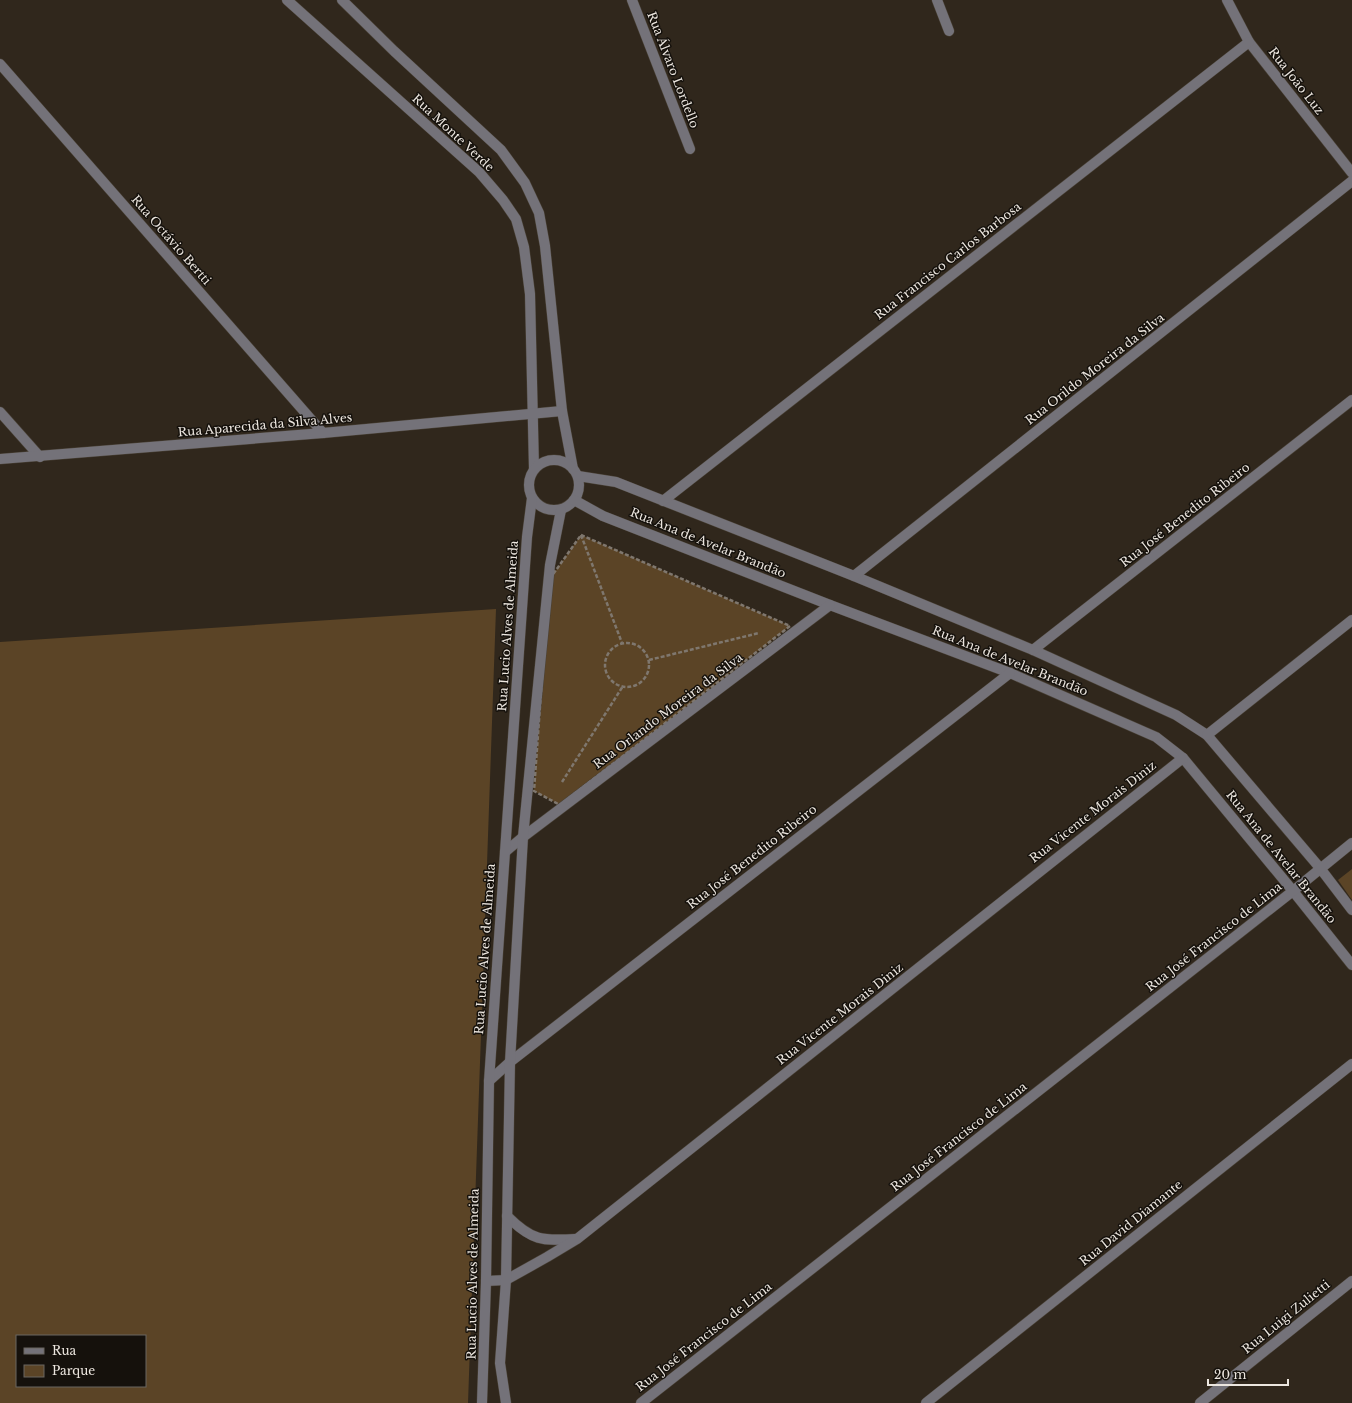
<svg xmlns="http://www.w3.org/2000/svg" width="1352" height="1403" font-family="'Libre Baskerville',serif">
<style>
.green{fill:#5b4426;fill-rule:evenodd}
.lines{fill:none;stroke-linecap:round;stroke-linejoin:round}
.minor-casing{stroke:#4a4237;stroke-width:11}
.path{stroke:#7f776e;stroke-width:2.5;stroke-dasharray:4 2;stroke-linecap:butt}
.minor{stroke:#747279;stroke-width:10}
.labels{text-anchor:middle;stroke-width:3;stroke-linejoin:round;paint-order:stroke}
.street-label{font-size:12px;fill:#ece6df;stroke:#15110c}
</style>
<rect width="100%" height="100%" fill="#30271c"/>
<!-- green -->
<g class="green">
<path d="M581,535L790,626L560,805L534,791L549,580Z"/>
<path d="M496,609L468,1403H0V642ZM17,1336H145V1386H17Z"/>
<path d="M1352,869V900L1338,880Z"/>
</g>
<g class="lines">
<!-- minor casing -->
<g class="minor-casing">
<g id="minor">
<path d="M287,0L479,172L503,200L516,219L524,247L530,294L534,469"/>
<path d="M342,0L394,51L501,150L525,183L539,213L545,246L562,411L573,469"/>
<path d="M632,0L690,149"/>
<path d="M937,0L949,31"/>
<path d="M1227,0L1249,42L1352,173"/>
<path d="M0,64L323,433"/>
<path d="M0,412L40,457"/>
<path d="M0,459L323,433L562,411"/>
<circle cx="554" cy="485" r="25"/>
<path d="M578,476L616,482L854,576L1033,650L1176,715L1207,735L1320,868L1352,910"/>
<path d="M574,500L603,516L830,605L1010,673L1156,737L1183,758L1293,891L1352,965"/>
<path d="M663,501L1249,42"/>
<path d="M854,576L1352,181"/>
<path d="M1033,650L1352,400"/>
<path d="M1207,735L1352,620"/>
<path d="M505,852L523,837L830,605"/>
<path d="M489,1081L510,1062L1010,673"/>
<path d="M507,1216C532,1241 542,1241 575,1239"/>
<path d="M486,1281L506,1280L547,1257L577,1239L1183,758"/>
<path d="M482,1403L486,1281L489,1081L527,537L532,498"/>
<path d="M506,1403L500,1363L506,1280L510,1062L523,837L550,565L561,510"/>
<path d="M641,1403L1293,891L1352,843"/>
<path d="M926,1403L1352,1064"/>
<path d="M1200,1403L1352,1281"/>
</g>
</g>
<!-- path -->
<g class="path">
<path d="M581,535L790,626L560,805L534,791L549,580Z"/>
<path d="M581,535L622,643"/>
<circle cx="627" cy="665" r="22"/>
<path d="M649,660L759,633"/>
<path d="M562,782L623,686"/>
</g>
<!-- minor -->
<use href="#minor" class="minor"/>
</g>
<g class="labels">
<!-- street labels -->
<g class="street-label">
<text transform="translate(673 70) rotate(69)" y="4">Rua Álvaro Lordello</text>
<text transform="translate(1296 81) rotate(52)" y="4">Rua João Luz</text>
<text transform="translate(453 133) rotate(43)" y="4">Rua Monte Verde</text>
<text transform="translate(171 240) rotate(49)" y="4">Rua Octávio Bertti</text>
<text transform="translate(948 261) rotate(-38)" y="4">Rua Francisco Carlos Barbosa</text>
<text transform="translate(1095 369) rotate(-38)" y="4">Rua Orildo Moreira da Silva</text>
<text transform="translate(265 425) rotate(-5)" y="4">Rua Aparecida da Silva Alves</text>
<text transform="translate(1185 515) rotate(-38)" y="4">Rua José Benedito Ribeiro</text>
<text transform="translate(708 543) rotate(22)" y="4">Rua Ana de Avelar Brandão</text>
<text transform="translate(508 626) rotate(-86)" y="4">Rua Lucio Alves de Almeida</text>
<text transform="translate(1010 661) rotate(22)" y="4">Rua Ana de Avelar Brandão</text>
<text transform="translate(668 711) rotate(-37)" y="4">Rua Orlando Moreira da Silva</text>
<text transform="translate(1093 812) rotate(-38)" y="4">Rua Vicente Morais Diniz</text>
<text transform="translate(752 857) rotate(-38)" y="4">Rua José Benedito Ribeiro</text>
<text transform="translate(1281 857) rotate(51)" y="4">Rua Ana de Avelar Brandão</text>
<text transform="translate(1214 937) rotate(-38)" y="4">Rua José Francisco de Lima</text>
<text transform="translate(485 949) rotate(-86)" y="4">Rua Lucio Alves de Almeida</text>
<text transform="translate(840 1014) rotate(-38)" y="4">Rua Vicente Morais Diniz</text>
<text transform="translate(959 1137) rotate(-38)" y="4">Rua José Francisco de Lima</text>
<text transform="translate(1131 1223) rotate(-39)" y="4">Rua David Diamante</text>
<text transform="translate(473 1274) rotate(-89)" y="4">Rua Lucio Alves de Almeida</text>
<text transform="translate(1286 1317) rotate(-39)" y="4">Rua Luigi Zulietti</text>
<text transform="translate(704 1337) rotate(-38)" y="4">Rua José Francisco de Lima</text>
</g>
</g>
<!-- legend -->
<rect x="16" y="1335" width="130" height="52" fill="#15110c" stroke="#6b6660"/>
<rect x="24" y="1348" width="20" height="6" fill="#747279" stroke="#6b6660"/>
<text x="52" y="1355" font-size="12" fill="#ece6df">Rua</text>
<rect x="24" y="1365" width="20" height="12" fill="#5b4426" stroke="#6b6660"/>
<text x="52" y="1375" font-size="12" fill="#ece6df">Parque</text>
<!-- scale -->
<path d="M1208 1379v6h80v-6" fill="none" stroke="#ece6df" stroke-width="2"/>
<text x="1214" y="1379" font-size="12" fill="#ece6df" stroke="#15110c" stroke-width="3" paint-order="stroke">20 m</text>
</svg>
